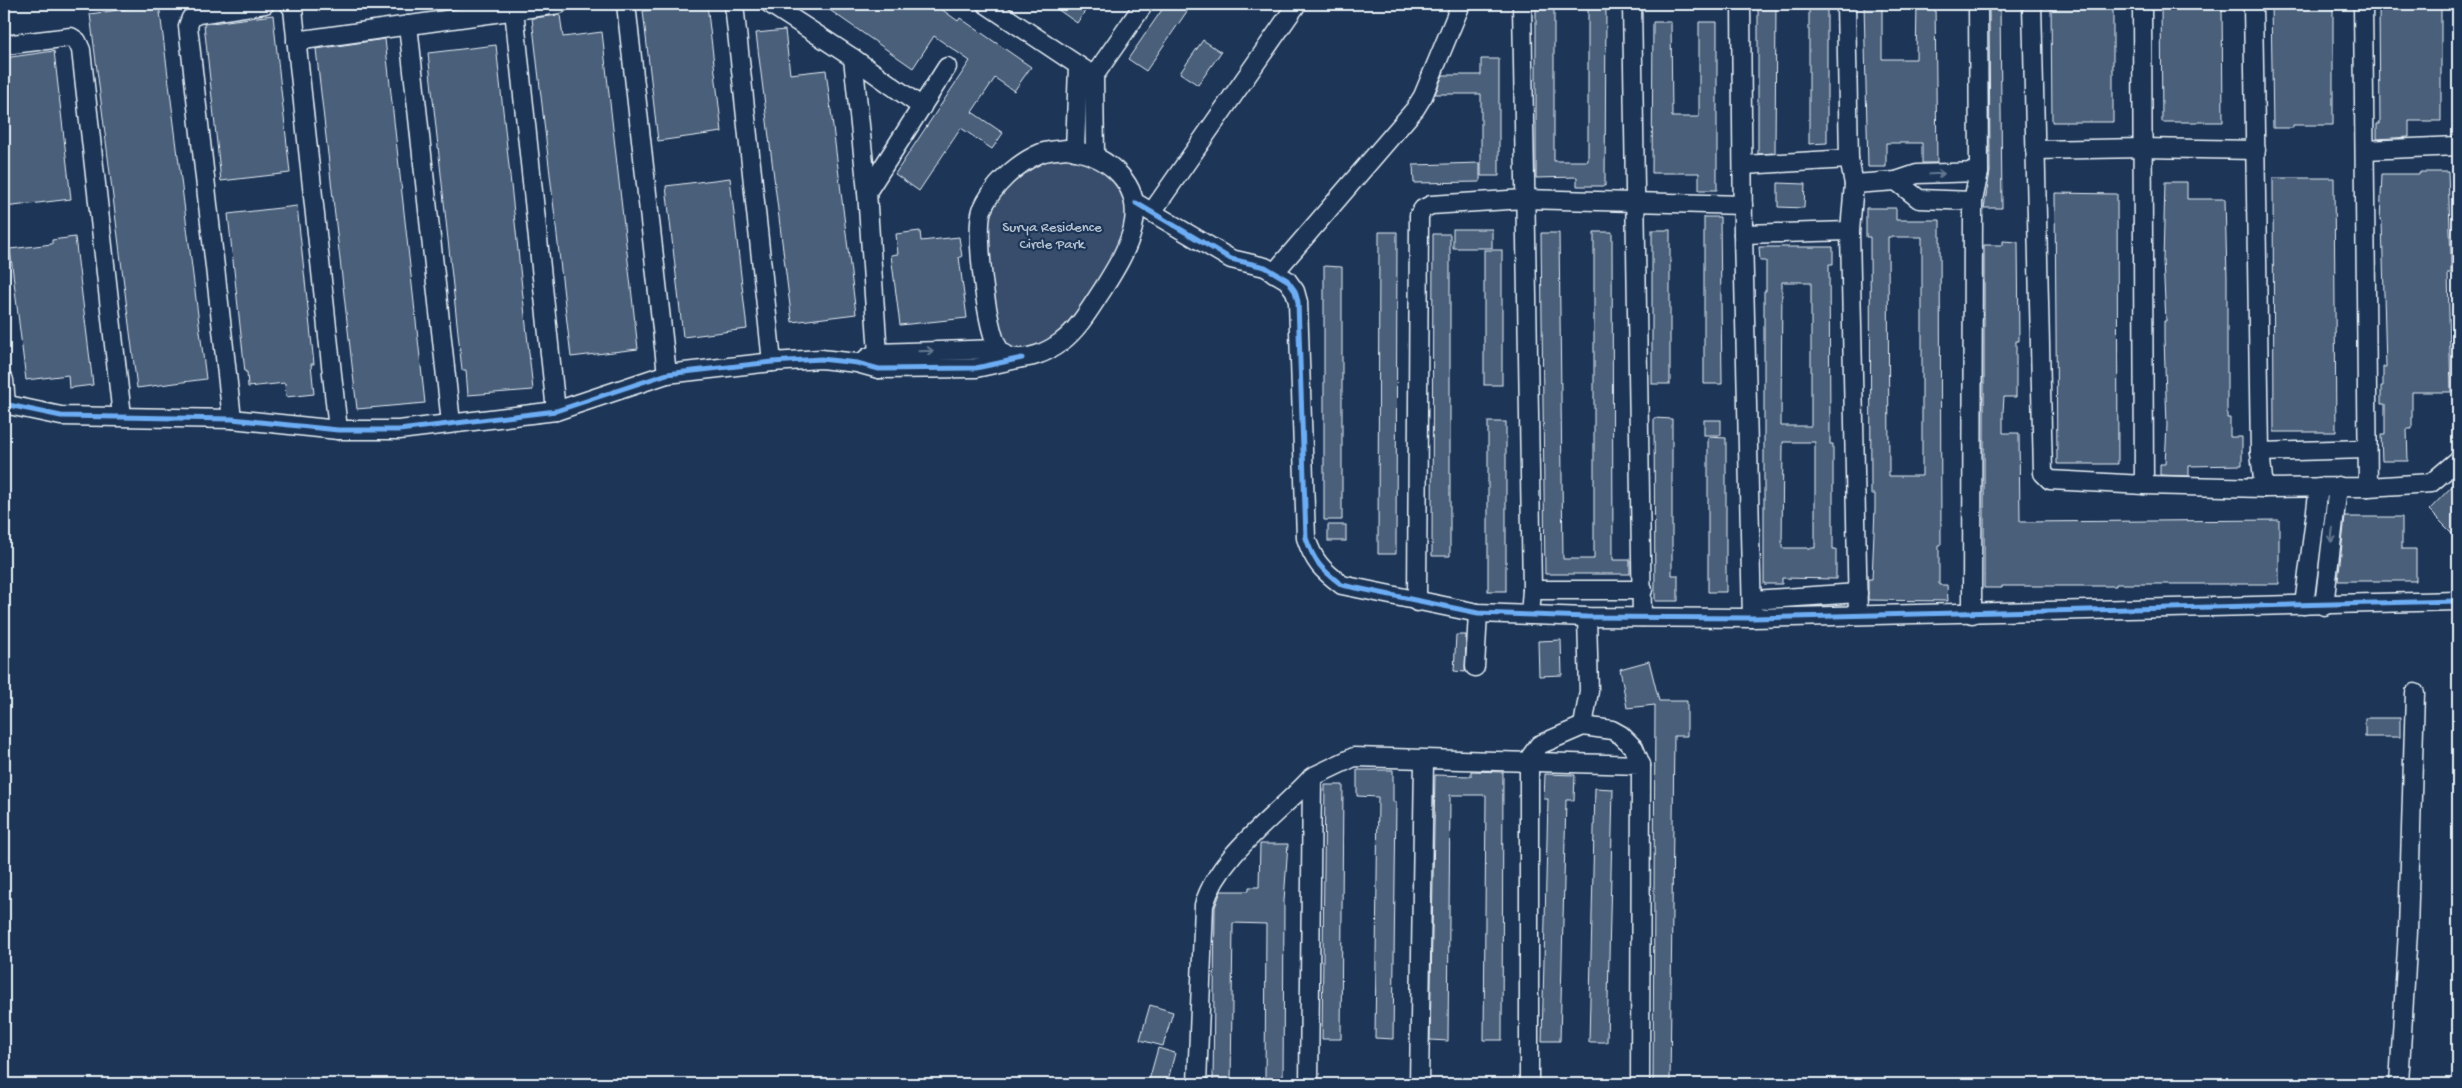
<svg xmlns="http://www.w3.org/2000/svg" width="2462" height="1088" font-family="'Gochi Hand',sans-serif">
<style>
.green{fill:#374d6c;stroke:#909fb2}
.building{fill:#495e7a;stroke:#e8f1f8;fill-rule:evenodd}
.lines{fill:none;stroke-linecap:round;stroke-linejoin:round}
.minor-casing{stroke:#e8f1f8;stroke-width:21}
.minor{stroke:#1d3557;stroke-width:18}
.cycleway-casing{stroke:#1d3557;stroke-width:8}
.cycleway{stroke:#6dadf4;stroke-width:5}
.oneway{stroke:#64778f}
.labels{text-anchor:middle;stroke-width:4.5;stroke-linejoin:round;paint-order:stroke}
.park-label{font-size:15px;fill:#b3c0ce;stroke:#1d3557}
</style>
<rect width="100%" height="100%" fill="#1d3557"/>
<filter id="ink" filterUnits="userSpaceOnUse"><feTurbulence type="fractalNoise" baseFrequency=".02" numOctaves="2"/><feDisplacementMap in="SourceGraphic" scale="10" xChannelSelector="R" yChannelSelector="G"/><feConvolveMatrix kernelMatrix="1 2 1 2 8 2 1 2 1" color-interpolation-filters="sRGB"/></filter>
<g filter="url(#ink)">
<!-- green -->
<path class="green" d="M1095,156L1136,203L1092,306L1036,355L999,349L983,209L1026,161Z"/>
<!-- building -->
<g class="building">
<path d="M159,4L206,379L137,388L90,14Z"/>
<path d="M707,4L722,132L658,141L643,11Z"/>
<path d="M821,4H934L958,21L960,18L1031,67L1014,91L995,78L972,112L1003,133L992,149L961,128L919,191L895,174L970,61L934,36L913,68Z"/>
<path d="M1050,4H1090L1077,23Z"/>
<path d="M1166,4H1192L1146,71L1128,59Z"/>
<path d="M1536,4H1554V161H1588V4H1606L1605,186H1577V177L1536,178Z"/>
<path d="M1758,4H1776L1775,153L1758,154Z"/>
<path d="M1809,4H1827V143L1809,144Z"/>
<path d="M1864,4H1882V59H1916L1917,4H1935L1937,163H1922V143H1886V167H1868Z"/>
<path d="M1989,4H2000L2002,208H1984L1990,172Z"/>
<path d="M2051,4H2113V122H2052Z"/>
<path d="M2161,4H2222L2223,122H2162Z"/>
<path d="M2271,4H2333V125H2293V128H2273Z"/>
<path d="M2379,4H2441V121H2409V137L2377,139V124H2380Z"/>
<path d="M273,15L290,173L221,181L204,24Z"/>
<path d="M560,15L563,37L602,32L638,349L571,357L532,18Z"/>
<path d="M1653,22H1671L1672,117H1699V22H1717V190H1699V173H1652Z"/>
<path d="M785,30L790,74L826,70L856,314L792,322L756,33Z"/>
<path d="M385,39L425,403L357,409L316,49Z"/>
<path d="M1203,40L1221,52L1198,85L1180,73Z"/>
<path d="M496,45L533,390L468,395L466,370H462L428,53Z"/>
<path d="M54,51L71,199L5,207L4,58Z"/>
<path d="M1481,59H1499V176H1481V94H1435L1443,75H1481Z"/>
<path d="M1480,163V182L1414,183L1413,165Z"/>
<path d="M2420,172H2448L2451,258V273H2448L2451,392H2412V429H2407L2408,461H2382L2381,435H2385V404H2381V386H2383V367H2386L2382,221H2380L2382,174H2420Z"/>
<path d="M730,178L747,329L683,337L666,186Z"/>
<path d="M2273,178H2334L2336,432H2274Z"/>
<path d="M2165,182H2187V199H2225L2227,277V418H2230V437H2242V465L2189,466V476L2160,475V464H2165L2167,425L2164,338V321H2166L2163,261Z"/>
<path d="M1778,183L1805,184L1804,208L1778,207Z"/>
<path d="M2055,193L2117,194L2118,464H2057Z"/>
<path d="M297,206L314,364H311L314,394L286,397L285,383L248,387L247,372H245L228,214Z"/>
<path d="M1866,208H1896V220H1940L1941,545H1939V585H1947L1948,601L1868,600V579H1872L1875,509V494H1871L1870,237H1866ZM1888,237H1922V476H1889Z"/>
<path d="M1704,217H1720L1722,384H1704Z"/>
<rect x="1453" y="229" width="39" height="19"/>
<rect x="1652" y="230" width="18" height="154"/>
<path d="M920,231L921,241L959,237L962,257H959L967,318L900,325L891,255L898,254L896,234Z"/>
<path d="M1379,232H1397L1396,554H1378Z"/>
<path d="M1594,232H1612L1613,560H1630V574H1545L1541,233H1559L1563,559H1594Z"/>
<path d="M1433,234H1450V556H1432Z"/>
<path d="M75,237L93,385L69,388L68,375L26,380L10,249L52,244V240Z"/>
<path d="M2003,241L2018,242L2019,341H2016V397H2004L2003,411V433H2019L2020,522L2279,520V584H2116V586H2002V588H1984V245H2003Z"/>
<path d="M1759,247H1833V264H1829L1830,427V444H1833V549H1836V579L1782,578V584H1764V291H1766V261H1760ZM1782,282H1811V426H1781ZM1783,442H1815V548H1782Z"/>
<rect x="1484" y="250" width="18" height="135"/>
<path d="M1324,266L1342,267V520H1324Z"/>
<path d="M1654,418L1672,419V575H1678V601H1655Z"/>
<rect x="1704" y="420" width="17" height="15"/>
<rect x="1488" y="422" width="18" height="169"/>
<path d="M1708,437L1726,438V592H1708Z"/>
<path d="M2458,480V539L2429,510Z"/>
<path d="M2345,517H2402V549H2416V581H2338Z"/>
<rect x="1328" y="525" width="18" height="16"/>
<path d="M1456,635H1466L1465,672L1454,671Z"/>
<path d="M1561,640L1562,675L1539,676L1538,641Z"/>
<path d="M1649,661L1659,701H1687V736H1674L1670,1084H1653L1655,705L1627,708L1620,669Z"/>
<rect x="2365" y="718" width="35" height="19"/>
<path d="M1357,770H1393V802H1396L1393,1039L1375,1038L1378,797L1357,796Z"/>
<path d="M1471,771L1503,772L1502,1040H1484L1486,795H1450L1448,1041L1430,1040L1435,775L1471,776Z"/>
<path d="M1545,774L1575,775L1574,800H1566L1560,1041H1542L1548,799H1544Z"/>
<path d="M1325,785H1343L1341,1039H1322Z"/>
<path d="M1595,788L1613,789L1607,1042H1589Z"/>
<path d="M1260,844H1288L1284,901L1283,1084H1265L1266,924L1233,923L1231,1084H1213L1215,907L1221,891H1249V887H1259Z"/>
<path d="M1150,1005L1173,1012L1163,1046L1140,1040Z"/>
<path d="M1158,1048L1175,1053L1167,1084H1148Z"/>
</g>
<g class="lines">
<!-- minor casing -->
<g class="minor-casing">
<g id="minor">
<path d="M289,4L293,9L338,430"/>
<path d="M626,4L667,374"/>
<path d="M734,4L772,362"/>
<path d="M770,4L853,58L922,107"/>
<path d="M986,4L1094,76"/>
<path d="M1522,4L1532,590L1530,615"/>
<path d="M1632,4L1642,617"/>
<path d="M1741,4L1743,234L1752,618"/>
<path d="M1846,4L1849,159L1854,184L1850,231L1858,615"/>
<path d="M2032,4L2043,473L2050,480L2144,485L2264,488L2368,487L2431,483L2458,460"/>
<path d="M2142,4L2144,485"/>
<path d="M2253,4L2260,452L2264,488"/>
<path d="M2363,4L2368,487"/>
<path d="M514,10L556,411"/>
<path d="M408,25L451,423"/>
<path d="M296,41L559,4"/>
<path d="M4,45L71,37L77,41L81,50L122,416"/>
<path d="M853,58L867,192L879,369"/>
<path d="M1067,149C1085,152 1101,157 1115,170C1155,206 1126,252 1103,289C1091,307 1078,330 1061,342C1048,352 1027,361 1011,357C1007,356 1001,352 999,349C986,330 975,231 982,210C992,186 1017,163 1041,153C1048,150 1059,150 1067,149Z"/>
<path d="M2035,150L2143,148L2256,150"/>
<path d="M2365,150L2458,146"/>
<path d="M1075,151L1078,66"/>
<path d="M1095,156L1094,76L1144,4"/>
<path d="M1744,165L1849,159"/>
<path d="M1896,181L1919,199L1973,201"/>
<path d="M1854,184L1896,181L1917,174L1979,172"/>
<path d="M867,192L947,67"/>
<path d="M1136,203L1231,259L1265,267L1287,280L1295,291L1298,302L1306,538C1314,562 1322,570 1342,585L1478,613L1587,617L1752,618L2458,601"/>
<path d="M1152,212L1297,4"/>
<path d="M1743,234L1850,231"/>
<path d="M1274,273L1415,109L1423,96L1461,4"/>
<path d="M867,358L877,353L999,349"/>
<path d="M4,380L6,404"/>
<path d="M4,404L61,416L232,419L338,430H399L556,411L667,374L772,362L821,359L857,363L879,369L976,368L1022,358"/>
<path d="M232,419L188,26L191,18L198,14L265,4"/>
<path d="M2260,452L2366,449"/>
<path d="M1532,590H1643"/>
<path d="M1753,600L1858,593"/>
<path d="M1417,602L1419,215L1423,209L1431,205L1524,199L1743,205"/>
<path d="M2304,605L2319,487"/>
<path d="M2324,606L2338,486"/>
<path d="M1972,614L1973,201L1979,172L1978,4"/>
<path d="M1475,667L1478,613"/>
<path d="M1583,726L1589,691L1587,617"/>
<path d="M1197,1084L1204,905C1219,854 1277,816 1312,777"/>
<path d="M1309,1084L1312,777L1354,757L1641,765L1640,1084"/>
<path d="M1419,1084L1424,761"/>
<path d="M1529,1084V763L1531,756L1539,745L1583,726L1612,730L1621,735L1634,748L1641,765"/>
<path d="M2399,1084L2408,931L2415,693"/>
</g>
</g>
<!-- minor -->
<use href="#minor" class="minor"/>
<!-- cycleway casing -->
<g class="cycleway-casing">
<g id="cycleway">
<path d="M1136,203L1231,259L1265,267L1287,280L1295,291L1298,302L1306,538C1314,562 1322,570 1342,585L1478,613L1587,617L1752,618L2458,601"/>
<path d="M4,404L61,416L232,419L338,430H399L556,411L667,374L772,362L821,359L857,363L879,369L976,368L1022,358"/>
</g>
</g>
<!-- cycleway -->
<use href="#cycleway" class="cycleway"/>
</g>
<!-- one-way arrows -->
<defs><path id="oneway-shaft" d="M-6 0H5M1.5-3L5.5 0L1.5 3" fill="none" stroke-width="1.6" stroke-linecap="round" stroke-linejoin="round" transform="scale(1.25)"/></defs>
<g class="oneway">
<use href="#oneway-shaft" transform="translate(1937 174) rotate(-2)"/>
<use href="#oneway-shaft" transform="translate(926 351) rotate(-2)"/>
<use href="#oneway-shaft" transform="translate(2332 535) rotate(96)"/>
</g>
</g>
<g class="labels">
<!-- park labels -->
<g class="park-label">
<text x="1052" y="231">Surya Residence<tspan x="1052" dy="17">Circle Park</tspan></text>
</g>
</g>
<!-- margin -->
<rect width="2462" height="1088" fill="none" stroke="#1d3557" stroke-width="20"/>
<rect x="10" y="10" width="2442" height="1068" fill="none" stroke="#e8f1f8" stroke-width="2" filter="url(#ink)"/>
</svg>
